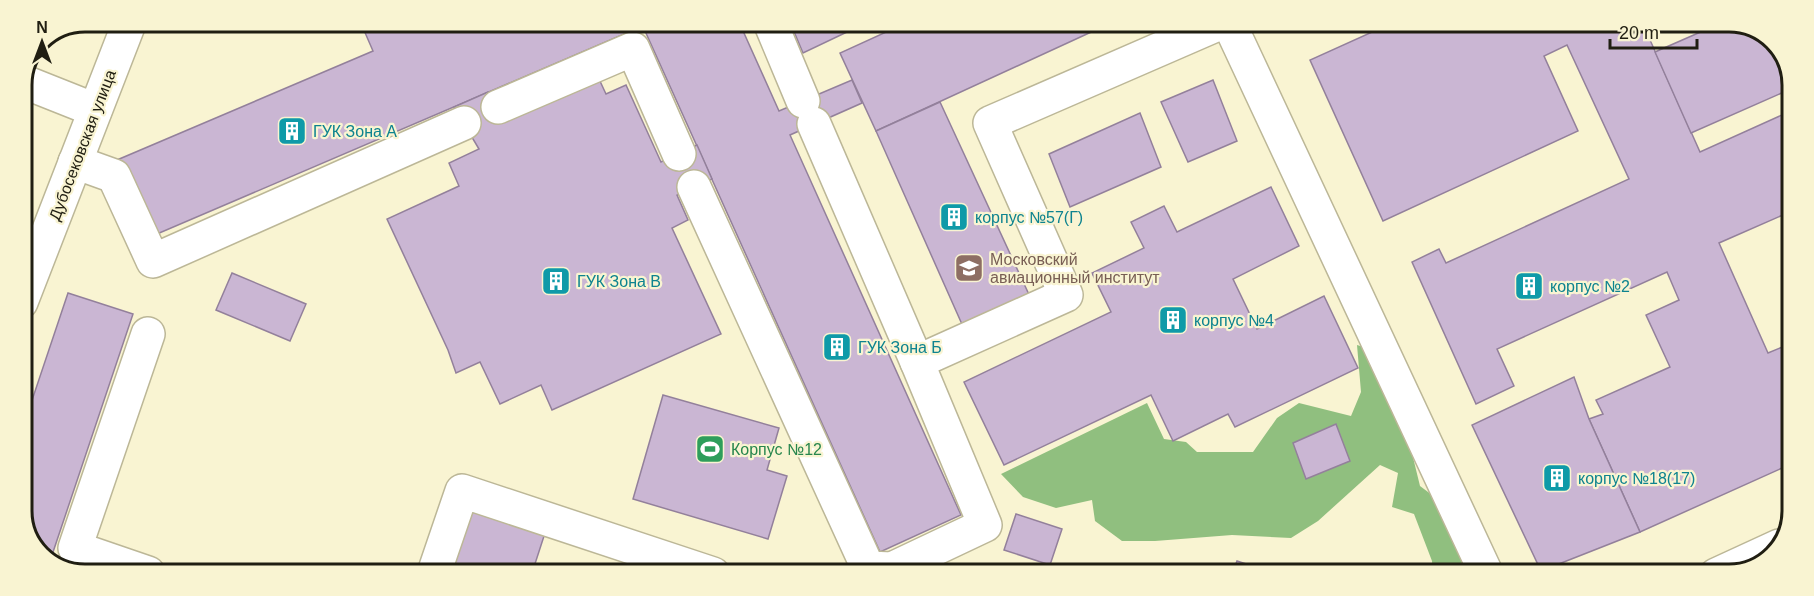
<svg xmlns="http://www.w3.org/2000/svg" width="1814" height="596" font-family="Helvetica,sans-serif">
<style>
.forest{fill:#90bf7f}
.building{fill:#cab6d3;stroke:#93809b;stroke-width:1.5}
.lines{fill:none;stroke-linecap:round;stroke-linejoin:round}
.minor-casing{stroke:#bcb797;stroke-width:36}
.minor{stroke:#fff;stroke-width:33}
.labels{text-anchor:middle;stroke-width:4.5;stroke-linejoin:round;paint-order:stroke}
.culture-label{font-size:16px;fill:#0d838f;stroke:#f9f4d2;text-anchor:start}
.street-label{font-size:16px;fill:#201e12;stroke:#f9f4d2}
.education-label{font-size:16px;fill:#785e54;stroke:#f9f4d2;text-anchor:start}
.leisure-label{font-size:16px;fill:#27864d;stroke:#f9f4d2;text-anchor:start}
.rim{fill:none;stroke:#201e12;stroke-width:3}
</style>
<rect width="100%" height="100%" fill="#f9f4d2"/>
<!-- forest -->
<path class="forest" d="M1357,345L1370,349L1408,437L1420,486L1436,498L1468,566L1461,575H1433L1432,561L1414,514L1392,507L1398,473L1380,465L1318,521L1291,538L1232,535L1155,541H1122L1095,521L1092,500L1056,508L1023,497L1001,474L1147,403L1164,439L1186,442L1197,452H1253L1277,418L1299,403L1351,416L1361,392Z"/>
<!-- building -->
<g class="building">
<path d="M360,21L641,22L643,26L150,237L117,160L373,51Z"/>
<path d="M641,22H739L779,111L852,80L862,103L790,135L961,515L880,552Z"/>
<path d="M790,22H868L803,53Z"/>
<path d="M908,22H1113L876,131L840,53Z"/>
<path d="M1392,23H1664L1646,31L1700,152L1793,110L1792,211L1719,243L1768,353L1792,343L1791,464L1640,532L1589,419L1603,414L1596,400L1670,367L1646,315L1679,300L1667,272L1497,349L1514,386L1476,404L1412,262L1439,249L1446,263L1629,179L1567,45L1544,56L1578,131L1383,221L1310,60Z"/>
<path d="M1721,23H1746L1777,43L1793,80V88L1691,133L1655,52Z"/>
<path d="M599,79L606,94L626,85L661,162L697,145L712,179L677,195L688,220L672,228L721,334L552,410L541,385L500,404L480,362L456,373L448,350L387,219L459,186L449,163L479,149L454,107L488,92L507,121Z"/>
<path d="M1213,80L1237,141L1188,162L1161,102Z"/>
<path d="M940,102L1031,299L965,331L876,131Z"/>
<path d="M1140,113L1161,167L1070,207L1049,154Z"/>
<path d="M1271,187L1299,246L1233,279L1257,329L1324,296L1358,368L1235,427L1228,414L1173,441L1151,395L1004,465L964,382L1111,312L1092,273L1144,248L1131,222L1164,206L1177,232Z"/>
<path d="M232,273L306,304L290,341L216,310Z"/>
<path d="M68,293L133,314L50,561L37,553L21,516V433Z"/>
<path d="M1574,377L1589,419L1640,532L1541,571L1472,425Z"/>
<path d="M663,395L779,428L767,470L787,476L768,539L633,499Z"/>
<path d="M1336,424L1350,461L1306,479L1293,443Z"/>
<path d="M470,509L545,533L532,573H449Z"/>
<path d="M1016,514L1062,529L1050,565L1004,550Z"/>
<path d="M1237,561L1277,574H1232Z"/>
</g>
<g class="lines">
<!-- minor casing -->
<g class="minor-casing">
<g id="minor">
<path d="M770,22L803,101"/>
<path d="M1229,23L1487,575"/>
<path d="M22,81L95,110"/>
<path d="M498,107L633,49L679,154"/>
<path d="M814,124L917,362"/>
<path d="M75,162L114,176L153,261L464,123"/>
<path d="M694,187L868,568L892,569L985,525L917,362L1066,295L990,123L1220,23"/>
<path d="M21,302L130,21"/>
<path d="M148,573L75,548L148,334"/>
<path d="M434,573L462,491L713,574"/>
<path d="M1716,575L1779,546"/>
</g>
</g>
<!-- minor -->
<use href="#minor" class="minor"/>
</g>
<!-- icons -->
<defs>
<g id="building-square" transform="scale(1.5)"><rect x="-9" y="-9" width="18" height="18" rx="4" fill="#0f9aa8" stroke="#f9f4d2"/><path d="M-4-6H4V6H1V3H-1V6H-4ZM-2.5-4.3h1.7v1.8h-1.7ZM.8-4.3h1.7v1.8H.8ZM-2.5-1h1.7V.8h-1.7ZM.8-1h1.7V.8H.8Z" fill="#fff"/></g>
<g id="university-square" transform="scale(1.5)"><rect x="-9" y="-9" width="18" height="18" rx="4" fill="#8d6e63" stroke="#f9f4d2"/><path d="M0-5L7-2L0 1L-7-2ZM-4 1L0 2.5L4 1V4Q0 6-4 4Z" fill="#fff"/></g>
<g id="stadium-square" transform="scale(1.5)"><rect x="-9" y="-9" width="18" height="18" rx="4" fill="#2e9e5b" stroke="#f9f4d2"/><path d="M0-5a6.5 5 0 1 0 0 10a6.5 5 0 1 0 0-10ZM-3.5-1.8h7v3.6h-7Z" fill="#fff"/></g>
</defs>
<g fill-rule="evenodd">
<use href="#building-square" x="292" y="131"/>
<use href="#building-square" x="954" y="217"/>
<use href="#university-square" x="969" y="268"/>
<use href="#building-square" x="556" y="281"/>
<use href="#building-square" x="1529" y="286"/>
<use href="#building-square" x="1173" y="320"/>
<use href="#building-square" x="837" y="347"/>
<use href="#stadium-square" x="710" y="449"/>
<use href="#building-square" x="1557" y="478"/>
</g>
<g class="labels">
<!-- culture labels -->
<g class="culture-label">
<text x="313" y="137">ГУК Зона А</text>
<text x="975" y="223">корпус №57(Г)</text>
<text x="577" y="287">ГУК Зона В</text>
<text x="1550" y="292">корпус №2</text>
<text x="1194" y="326">корпус №4</text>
<text x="858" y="353">ГУК Зона Б</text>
<text x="1578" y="484">корпус №18(17)</text>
</g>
<!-- street labels -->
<g class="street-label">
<text transform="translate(82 145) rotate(-69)" y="6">Дубосековская улица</text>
</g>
<!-- education labels -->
<g class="education-label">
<text x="990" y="265">Московский<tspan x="990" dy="18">авиационный институт</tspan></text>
</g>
<!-- leisure labels -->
<g class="leisure-label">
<text x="731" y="455">Корпус №12</text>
</g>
</g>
<!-- crop -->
<path d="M0 0H1814V596H0ZM85 32H1729A53 53 0 0 1 1782 85V511A53 53 0 0 1 1729 564H85A53 53 0 0 1 32 511V85A53 53 0 0 1 85 32Z" fill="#f9f4d2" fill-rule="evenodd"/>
<path class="rim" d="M85 32H1729A53 53 0 0 1 1782 85V511A53 53 0 0 1 1729 564H85A53 53 0 0 1 32 511V85A53 53 0 0 1 85 32Z"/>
<!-- north arrow -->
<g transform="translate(42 42)" stroke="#f9f4d2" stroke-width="4.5" paint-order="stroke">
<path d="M0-4.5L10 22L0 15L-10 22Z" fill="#201e12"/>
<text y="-9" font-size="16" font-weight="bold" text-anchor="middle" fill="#201e12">N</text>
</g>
<!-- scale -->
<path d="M1610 39v9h87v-9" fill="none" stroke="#201e12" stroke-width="3"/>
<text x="1619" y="39" font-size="18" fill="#201e12" stroke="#f9f4d2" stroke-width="4.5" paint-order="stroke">20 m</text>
</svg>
